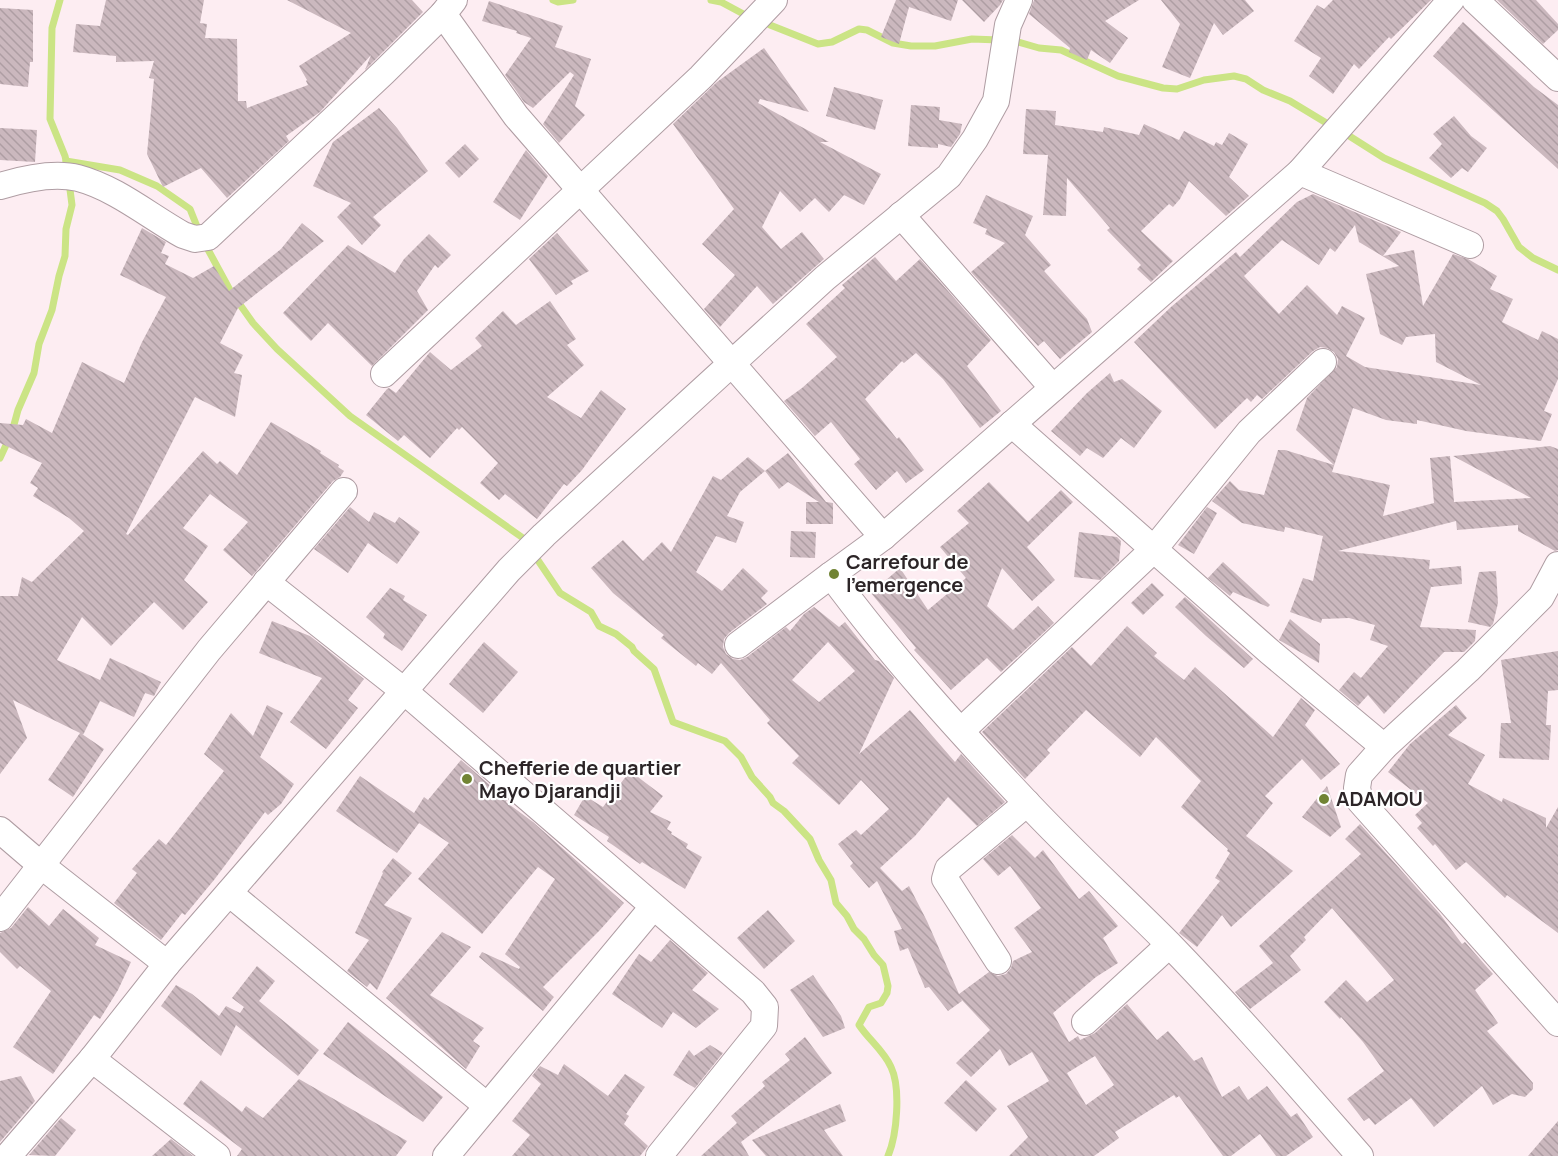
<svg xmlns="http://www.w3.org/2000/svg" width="1558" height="1156" font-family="Manrope,sans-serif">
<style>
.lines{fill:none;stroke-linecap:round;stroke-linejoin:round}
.stream{stroke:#cbe485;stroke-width:7}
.building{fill:url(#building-back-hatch);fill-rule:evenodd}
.minor-casing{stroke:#af9da3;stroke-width:28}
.minor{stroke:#fff;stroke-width:26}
.poi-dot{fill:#718434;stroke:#fff;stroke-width:2}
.labels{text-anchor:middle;stroke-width:4.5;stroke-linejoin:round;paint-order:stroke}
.poi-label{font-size:20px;font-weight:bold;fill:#2c2527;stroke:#fff;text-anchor:start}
</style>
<defs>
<pattern id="building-back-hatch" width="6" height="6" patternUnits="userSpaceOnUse" patternTransform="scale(1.5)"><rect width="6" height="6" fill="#cbb8be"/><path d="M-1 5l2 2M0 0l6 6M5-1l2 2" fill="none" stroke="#ae9ea3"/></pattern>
</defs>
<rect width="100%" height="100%" fill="#fdedf2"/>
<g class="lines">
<!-- stream -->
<g class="stream">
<path d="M60,0L52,28L50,119L65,156L67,165"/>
<path d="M553,0L558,2L573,0"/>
<path d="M711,0L721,2L749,17"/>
<path d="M763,19L770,25L818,44L832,42L859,29L867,30L893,43L911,46H935L972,39L999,40"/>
<path d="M1011,40L1039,48L1061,50L1118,76L1163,88L1177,89L1204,80L1234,76L1246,79L1263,90L1290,101L1333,127"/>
<path d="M1343,132L1384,158L1485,203L1497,211L1503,219L1519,247L1533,258L1558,270"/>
<path d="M66,161L120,170L157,186L190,209L200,234"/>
<path d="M205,244L231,292L253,323L277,349L350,416L523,538L560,593L591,612L599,626L616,634L632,647L634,651L654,669L673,722L725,741L741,757L752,777L770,797L773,803L784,811L810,839L819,860L831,880L836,903L847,916L854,929L864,939L874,955L883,965L888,986L887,993L881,1003L869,1007L859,1025C869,1040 884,1051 891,1067C901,1088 897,1135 888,1156"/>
<path d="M0,458L12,432L18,410L34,373L39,344L52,310L59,276L65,256L66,229L72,205L69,182"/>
</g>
</g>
<!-- building -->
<g class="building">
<path d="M106,0H204L200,23L207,24L205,38L237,39L238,101H246L247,108L308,85L306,81L307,80L299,66L351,33L287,0H412L423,12L365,70L371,55L320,112L286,136L289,141L227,198L201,168L163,187L147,154L154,79L149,78L154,61L116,62V56L73,52L76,24L100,26Z"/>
<path d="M896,0H958L951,21L909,7L899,44L881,37Z"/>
<path d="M962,0H1003L1000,5L984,22Z"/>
<path d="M1034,0H1139L1105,21L1128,38L1110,63L1091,50L1087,60L1069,52L1070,48L1029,14Z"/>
<path d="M1161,0H1245L1254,11L1223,35L1214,23L1190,78L1162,67L1180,24Z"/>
<path d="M1333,0H1431L1391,39L1389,37L1359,69L1354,64L1333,94L1309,76L1321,58L1294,41L1317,5L1324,9Z"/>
<path d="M1497,0H1536L1558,24V30L1543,44Z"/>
<path d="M489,1L563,26L555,47L591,59L575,106L585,115L559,143L543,124L574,75L570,72L533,108L524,102L505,75L531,38L516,33L517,31L482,21Z"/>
<path d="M0,8L33,10V62H30L28,87L0,84Z"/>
<path d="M1463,22L1534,87L1558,105V169L1433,56Z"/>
<path d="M764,48L809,112L760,99L758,103L829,142H820L881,174L864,205L844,195L829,212L815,198L800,212L780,191L762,227L781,249L802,232L824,259L773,304L757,286L720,327L704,309L735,275L702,244L734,209L673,124L717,82Z"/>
<path d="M834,87L883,100L875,130L826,116Z"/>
<path d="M911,105L940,107L939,120L962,124L960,134L951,147L938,144V148L908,146Z"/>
<path d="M379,108L397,128L428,171L373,217L381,225L362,245L337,217L351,203L313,186L333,142Z"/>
<path d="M1026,109L1056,111L1055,125L1103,132L1104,127L1139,135L1144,124L1179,140L1184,131L1214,146L1216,142L1222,145L1229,133L1248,144L1229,177L1249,196L1226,216L1189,181L1180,199L1173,207L1169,204L1141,231L1173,261L1151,282L1137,269L1141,265L1107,230L1110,228L1067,178L1066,216L1043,215L1048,155L1023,154Z"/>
<path d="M1454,116L1471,136L1487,148L1468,172L1462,168L1451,178L1429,158L1442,144L1433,134Z"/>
<path d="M0,128L37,130L35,162L0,160Z"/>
<path d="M465,144L479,159L459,178L445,163Z"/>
<path d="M526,150L548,176L520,220L493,202Z"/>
<path d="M1313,194L1401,232L1383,256L1414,250L1423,306L1453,254L1468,259L1497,276L1490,289L1513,299L1502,322L1538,340L1542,331L1558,339V379L1544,411L1552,414L1541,441L1466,431L1417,420V424L1386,420L1353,408L1332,472L1390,485L1383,516L1434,503L1430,458L1450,456L1454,502L1531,498L1453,456L1550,446L1558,449V550L1555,551L1518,531V525L1457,530L1456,521L1338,551L1430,560L1429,569L1461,566L1462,584L1431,587L1420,627L1476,630L1475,641L1464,652H1444L1384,714L1368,695L1358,706L1339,690L1354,672L1361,678L1388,646L1370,640L1375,625L1349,618L1322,619L1321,623L1290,612L1303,578L1313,581L1323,536L1285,527L1284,532L1242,523L1212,501L1230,481L1239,490L1264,495L1278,450H1285L1334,465L1296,430L1307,398L1337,367L1338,359L1334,352L1327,348L1320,347L1313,351L1262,399L1257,395L1251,402L1247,398L1215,429L1134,342L1171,307L1236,252L1240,257L1297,202ZM1355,225L1359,242L1399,266L1366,274L1380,334L1402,345L1406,337L1435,334L1436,362L1481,385L1365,367L1346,356L1365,318L1342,306L1337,315L1307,285L1279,314L1244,276L1282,240L1319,265L1330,248L1335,252Z"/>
<path d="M986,195L1033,216L1025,235L1051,265L1044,271L1087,319L1092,332L1060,359L1044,341L1038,346L971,272L1005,243L985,234L987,229L973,223Z"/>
<path d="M302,223L324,241L238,308L220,343L243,355L234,373L242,375L235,417L195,397L126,534L128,535L203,451L217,464L220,461L237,475L271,422L321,451L320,453L339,465L338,467L344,471L340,477L333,481L252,576L223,550L248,522L210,494L183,528L208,546L184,580L208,602L183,630L154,602L111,646L82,617L57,660L100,680L110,658L161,682L154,696L145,693L134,717L100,701L83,735L82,734L104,749L73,797L48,780L80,733L13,700L27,738L0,774V596H18L22,577L32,582L84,531L69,518L33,496L38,488L30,483L42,463L0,443V423L23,425L26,419L52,433L82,362L124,383L142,342L166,297L120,275L142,228L166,242L161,253L169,256L165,264L193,278L214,266L229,291L281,249Z"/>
<path d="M557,233L589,271L571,281L573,284L556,295L529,259Z"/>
<path d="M429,234L451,255L438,268L435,265L417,291L428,310L372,366L328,323L311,341L283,313L348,245L395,273L404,259Z"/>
<path d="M875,257L896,281L920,259L991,340L967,366L1001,411L980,428L943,379L916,353L904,363L902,361L865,399L897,439L899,437L924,470L906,483L897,471L876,490L854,464L860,459L831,422L815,436L784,401L802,388L837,357L806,324L845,288L842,285Z"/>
<path d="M550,301L576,339L567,345L584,365L547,397L581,418L601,390L626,409L582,470L567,486L564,484L537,519L505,494L499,500L480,483L498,463L462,427L459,430L457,428L430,458L404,435L398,441L366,415L387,389L389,388L396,393L430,352L451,370L482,346L475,338L503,311L516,325Z"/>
<path d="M1110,373L1114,382L1122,379L1162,411L1134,448L1121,438L1103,458L1087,448L1080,456L1051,431L1087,393Z"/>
<path d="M788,453L826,502L833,503V524H806V502H819L788,482L779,489L765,471Z"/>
<path d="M748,457L765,471L740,492L727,516L744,522L736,543L716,536L696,572L722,591L743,568L768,591L761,598L767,604L729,633L724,639L723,647L726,654L733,659L740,660L747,657L786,627L790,631L804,614L814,607L839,627L845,622L875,660L879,661L894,678L859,754L910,710L955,762L961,754L1005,802L977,826L948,797L915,836L880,868L902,891L909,886L927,921L959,994L989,972L998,976L1006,974L1011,968L1013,961L1032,952L1014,928L1041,908L1010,866L998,876L983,859L1012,835L1035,858L1043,850L1079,899L1089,891L1118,926L1103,938L1118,963L1096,977L1053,1013L1069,1042L1078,1036L1080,1040L1095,1033L1127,1004L1157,1040L1168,1031L1194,1061L1202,1057L1222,1097L1239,1086L1248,1100L1267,1086L1291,1117L1297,1113L1313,1137L1286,1156H1276L1260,1134L1231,1156H1223L1179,1096L1176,1098L1174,1095L1115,1132L1119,1138L1094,1156H1009L1028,1137L1007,1106L1049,1081L1032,1052L1009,1066L1000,1049L971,1077L956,1063L990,1030L961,999L962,1001L948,1011L929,987L925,988L908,948L900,951L894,931L902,929L877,881L869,888L850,866L853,863L838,844L856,830L861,835L889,809L861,780L839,805L792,763L799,756L767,723L770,720L721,663L712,674L698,663L696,666L661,638L664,635L613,593L591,568L623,540L643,561L662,542L671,552L713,476L721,480ZM828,642L855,671L819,702L792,680ZM1095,1056L1114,1085L1086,1105L1067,1073Z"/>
<path d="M989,482L1028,522L1061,490L1073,502L1027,547L1055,580L1032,601L1002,568L987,606L1013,630L1038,606L1054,623L1001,672L987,658L951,690L914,650L916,648L871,593L900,568L928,610L966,578L940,547L969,523L957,511Z"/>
<path d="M350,507L369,522L374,512L395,523L399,517L420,532L397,564L368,543L348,573L314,549Z"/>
<path d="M1207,507L1217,513L1194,554L1178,545Z"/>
<path d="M791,531L816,532L815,558L790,557Z"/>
<path d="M1079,532L1117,537L1121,541L1119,561L1100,580L1074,577Z"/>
<path d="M1223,562L1270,605L1268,607L1233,592L1230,596L1208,578Z"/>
<path d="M1496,571L1498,603L1493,624L1490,627L1468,622L1479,572Z"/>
<path d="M1152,583L1164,595L1143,615L1131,603Z"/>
<path d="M390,588L405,596L403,600L427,615L402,651L383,638L385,634L366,617Z"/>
<path d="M1185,597L1253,659L1244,668L1206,636L1175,607Z"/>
<path d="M1290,619L1320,644L1319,663L1279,640Z"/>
<path d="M272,621L310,636L364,679L348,700L358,708L326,749L290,722L322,678L259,653Z"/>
<path d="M1127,626L1157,653L1154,656L1184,680L1195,667L1273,737L1301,698L1315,710L1305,725L1340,764L1321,780L1302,759L1265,796L1273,803L1246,836L1293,871L1231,927L1222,915L1197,947L1179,933L1220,881L1215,878L1230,853L1227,851L1228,849L1181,807L1201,781L1156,737L1140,757L1086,710L1047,750L1050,753L1025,779L982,732L1072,647L1091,666Z"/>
<path d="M484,642L518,672L483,713L449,684Z"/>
<path d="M1558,651V690L1548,691L1546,725H1551L1549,760L1499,758L1501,723H1511L1501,660Z"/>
<path d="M267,705L283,713L260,757L294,784L281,804L268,815L265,812L214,880L185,915L182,913L161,940L114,903L137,873L132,869L159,839L166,845L224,771L204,754L231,713L253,736Z"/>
<path d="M1456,705L1467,718L1448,735L1485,755L1468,784L1502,802L1503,798L1546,818V828L1558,807V933L1507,895L1505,898L1466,862L1456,870L1435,844L1433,846L1417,828L1422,823L1415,815L1428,803L1388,772L1410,744Z"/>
<path d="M461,760L507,800L506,802L533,822L624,903L600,930L543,987L554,997L543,1011L479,957L482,952L519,969L520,967L505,954L555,879L538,867L482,934L418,879L449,843L419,823L397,853L336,811L360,776L414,813L424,797L428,800Z"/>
<path d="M630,771L663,796L650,812L671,822L667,829L672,832L671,834L688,844L686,848L702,857L685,889L642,862L640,864L607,841L609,837L574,815L585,796L603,807Z"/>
<path d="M1327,786L1341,827L1330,837L1302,817Z"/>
<path d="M1360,824L1440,914L1462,944L1465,942L1493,974L1475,990L1498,1023L1487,1031L1533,1083V1089L1525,1097L1512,1094L1493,1105L1482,1086L1434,1127L1411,1098L1375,1125L1369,1118L1364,1121L1347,1099L1384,1071L1363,1042L1341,1017L1340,1019L1324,1002L1346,980L1367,1002L1394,980L1332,908L1304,937L1306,940L1290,956L1301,970L1250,1009L1235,992L1273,963L1259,946L1361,854L1345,839Z"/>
<path d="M393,858L412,873L384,905L412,918L377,990L370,983L367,987L347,971L369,940L355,933L383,873L382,872Z"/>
<path d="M28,907L49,926L63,909L99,938L95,945L131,962L118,990L100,1019L94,1015L53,1074L13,1047L51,991L20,966L17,969L0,952V933L11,928Z"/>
<path d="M768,910L795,941L764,969L737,938Z"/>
<path d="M442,932L471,947L430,995L484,1028L473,1041L480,1046L466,1069L386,998Z"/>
<path d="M670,940L708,973L692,990L719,1009L696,1028L673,1012L662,1028L612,994L639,954L651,962Z"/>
<path d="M257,966L275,981L259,1001L319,1050L298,1076L236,1025L221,1056L161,1006L176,985L192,994L219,1016L226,1006L240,1013L244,1007L232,998Z"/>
<path d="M813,975L841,1016L845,1028L823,1037L790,990Z"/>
<path d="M348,1022L443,1097L423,1122L323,1054Z"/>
<path d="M805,1037L832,1073L741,1142L749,1156H701L737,1123L731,1116L765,1086L762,1082L790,1060L785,1054Z"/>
<path d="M710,1045L723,1053L695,1088L673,1075L689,1050L694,1056Z"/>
<path d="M564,1064L608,1096L625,1074L645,1087L626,1114L629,1116L624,1124L648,1146L640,1156H512L530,1135L512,1121L541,1084L532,1076L540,1066L558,1075Z"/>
<path d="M21,1076L35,1101L0,1142V1081Z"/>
<path d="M299,1079L407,1141L396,1156H237L242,1149L183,1104L201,1080L242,1112L246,1106L263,1118Z"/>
<path d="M966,1080L997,1109L976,1132L944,1103Z"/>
<path d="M840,1104L846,1121L824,1130L843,1156H766L752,1140Z"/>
<path d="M61,1118L76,1130L55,1156L29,1155Z"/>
<path d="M1558,1121V1156H1528Z"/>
<path d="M171,1139L193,1156H152Z"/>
</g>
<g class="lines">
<!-- minor casing -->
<g class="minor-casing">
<g id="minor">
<path d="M1475,0L1558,78"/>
<path d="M443,14L516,116L883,537"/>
<path d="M1300,172L1470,245"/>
<path d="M0,186C23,179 54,172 78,178C116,188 149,216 183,235L195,239L208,237L384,72L443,14L454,0"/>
<path d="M901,215L1053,388"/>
<path d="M384,374L701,77L774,0"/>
<path d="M1012,424L1270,652L1384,747"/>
<path d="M1558,565L1541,597L1468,670L1384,747L1359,775L1357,788L1360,801L1558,1023"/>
<path d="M266,582L404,691L753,992L765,1007L764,1026L659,1156"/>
<path d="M738,645L831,575"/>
<path d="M961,731L1154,549L1249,432L1323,362"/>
<path d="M0,830L42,866L167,964"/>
<path d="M229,893L486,1105"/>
<path d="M0,918L209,650L344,491"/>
<path d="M998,961L945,879L948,869L1027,803"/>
<path d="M1085,1022L1169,945"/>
<path d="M92,1059L217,1156"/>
<path d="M8,1156L92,1059L167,964L509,570L544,535L825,278L949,176L975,139L996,101L1008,25L1019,0"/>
<path d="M446,1156L653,907"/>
<path d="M1360,1156C1297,1084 1235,1012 1168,943C1121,896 1072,851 1026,802C958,730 890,655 831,575L883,537L1300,172L1451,0"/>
</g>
</g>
<!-- minor -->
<use href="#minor" class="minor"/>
</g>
<!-- markers -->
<g class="poi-dot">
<circle cx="834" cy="574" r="6"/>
<circle cx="467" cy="779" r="6"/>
<circle cx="1324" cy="799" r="6"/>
</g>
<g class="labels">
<!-- poi labels -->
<g class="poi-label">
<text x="846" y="569">Carrefour de<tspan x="846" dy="23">l'emergence</tspan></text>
<text x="479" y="775">Chefferie de quartier<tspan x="479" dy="23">Mayo Djarandji</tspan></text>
<text x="1336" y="806">ADAMOU</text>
</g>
</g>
</svg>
